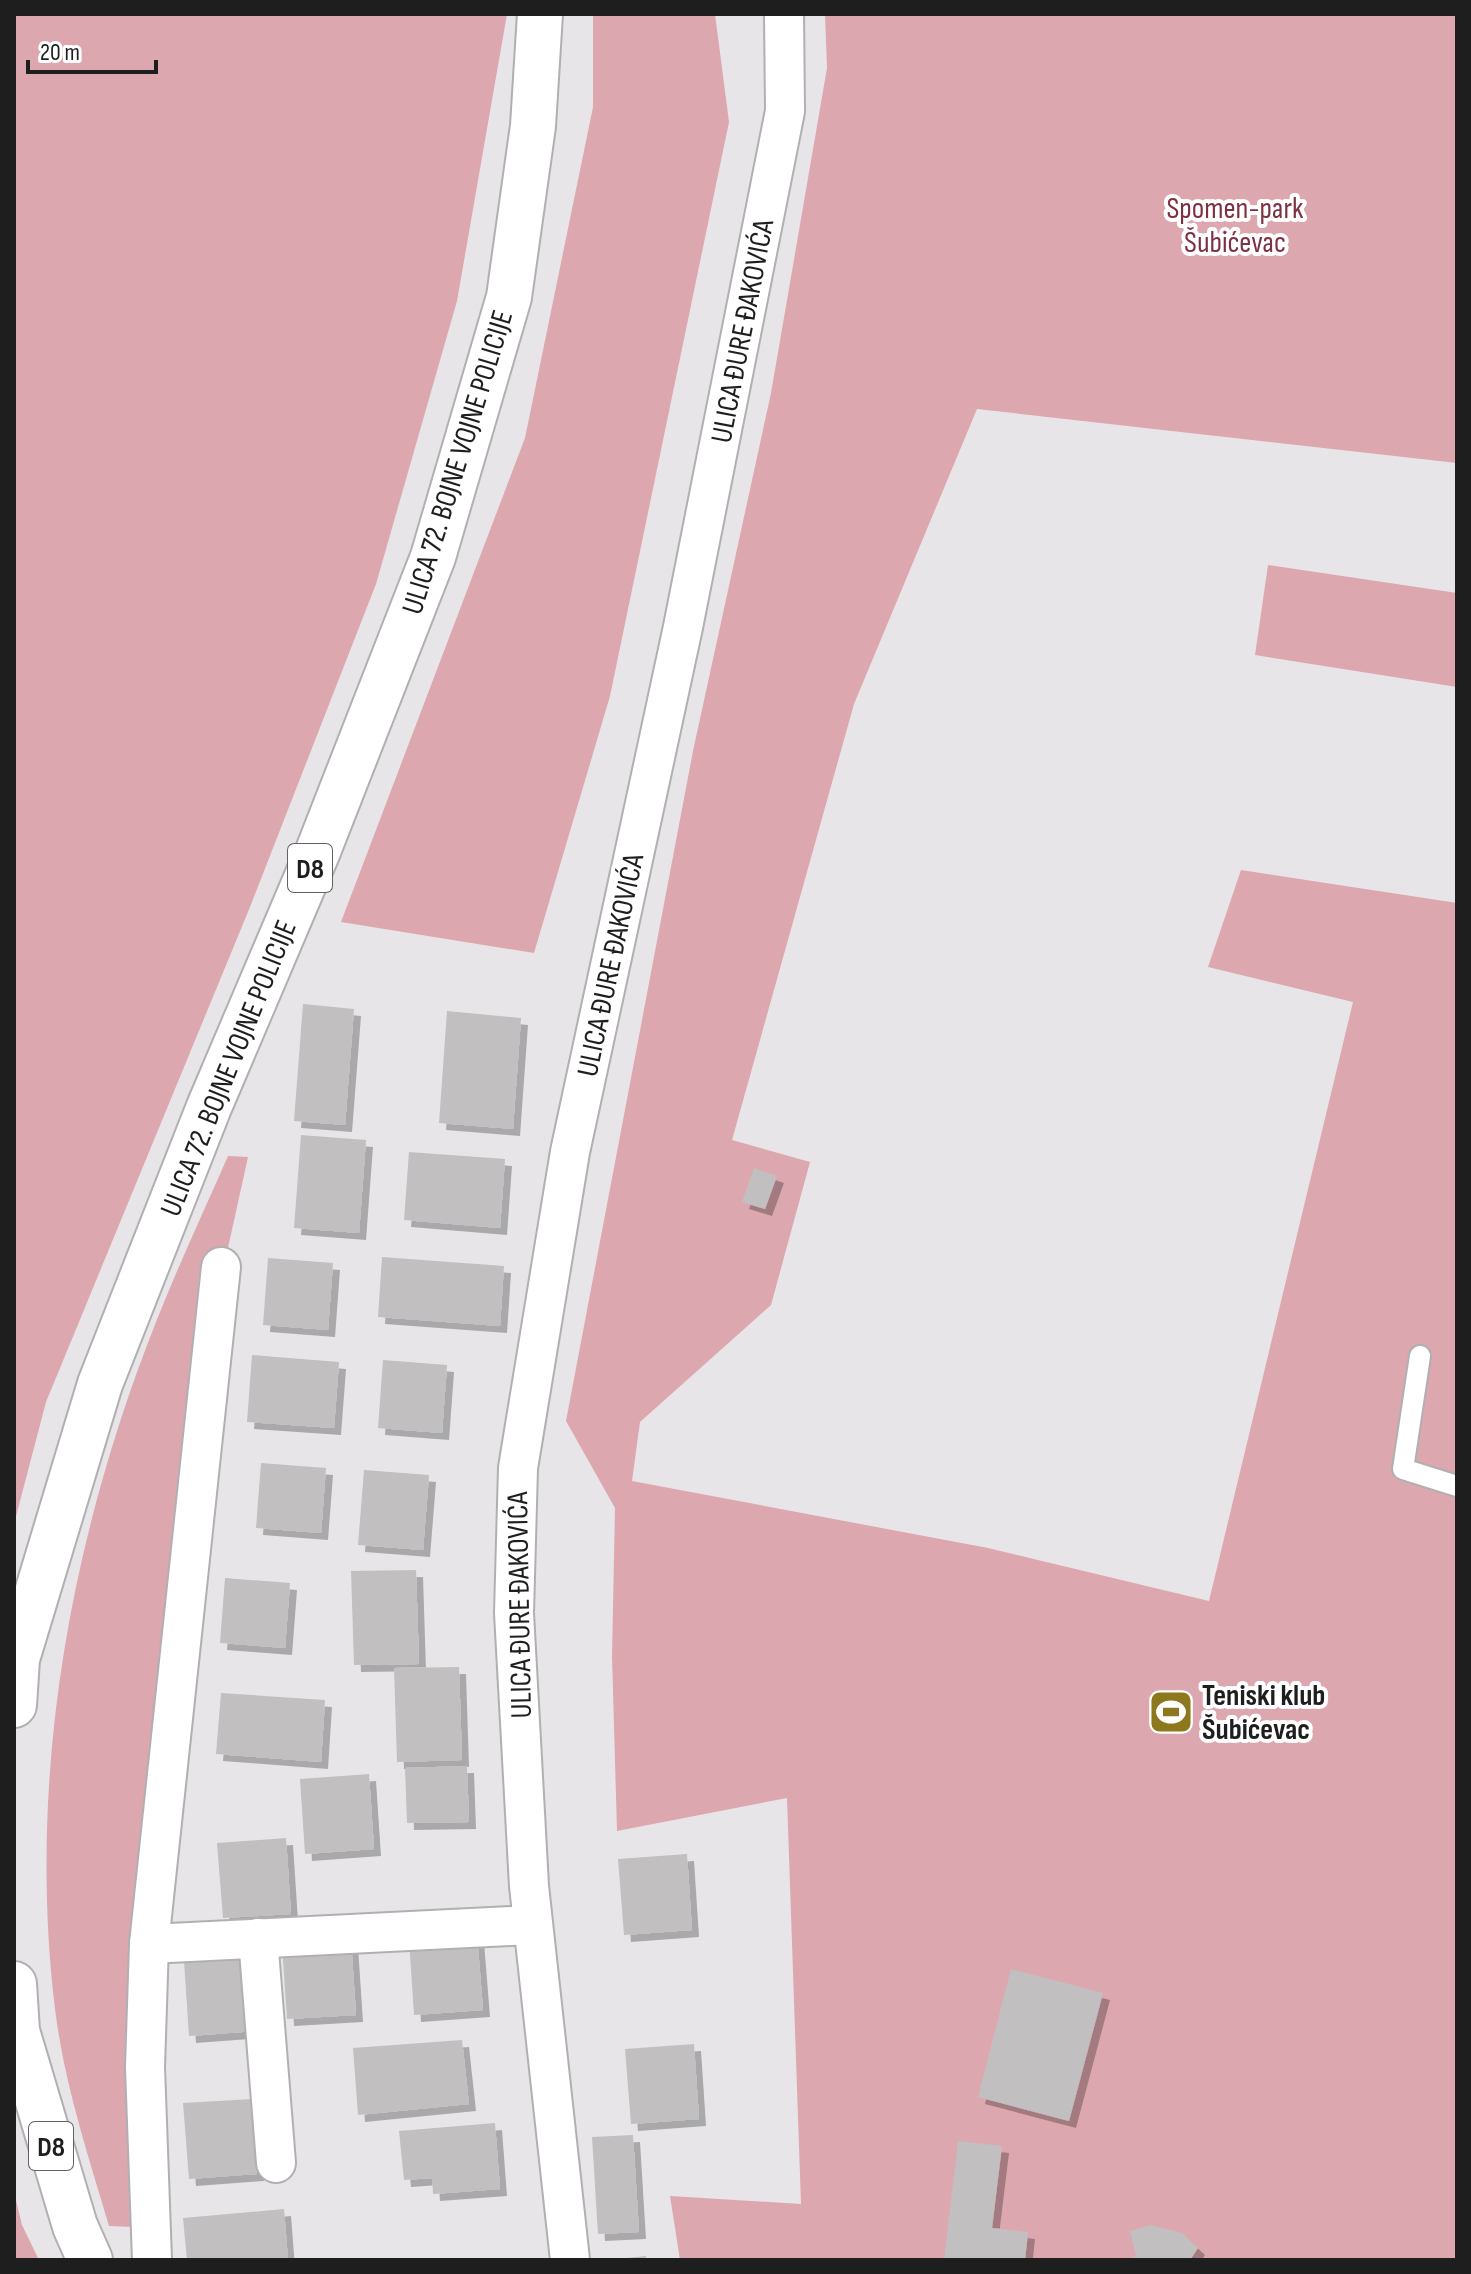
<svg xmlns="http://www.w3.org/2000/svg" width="1471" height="2274" font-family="'Sofia Sans Condensed',sans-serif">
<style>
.green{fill:#dda7af}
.building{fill:#c2bfc1;filter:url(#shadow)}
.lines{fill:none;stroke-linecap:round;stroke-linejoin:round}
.lane-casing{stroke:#b1afb2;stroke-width:24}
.street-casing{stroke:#b1afb2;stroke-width:42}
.primary-casing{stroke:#b1afb2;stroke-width:48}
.lane{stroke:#fff;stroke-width:20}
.street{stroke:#fff;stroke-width:38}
.primary{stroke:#fff;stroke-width:44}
.labels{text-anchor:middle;stroke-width:8;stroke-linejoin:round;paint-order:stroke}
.shield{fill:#fff;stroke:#626262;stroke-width:2}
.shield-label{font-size:28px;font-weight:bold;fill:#1e1e1f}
.park-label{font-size:30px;fill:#7e3143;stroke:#fff}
.street-label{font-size:30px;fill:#1e1e1f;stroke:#fff}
.poi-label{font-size:30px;font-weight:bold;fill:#1e1e1f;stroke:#fff;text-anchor:start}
</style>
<defs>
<filter id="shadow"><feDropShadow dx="7" dy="7" stdDeviation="0" flood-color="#0004"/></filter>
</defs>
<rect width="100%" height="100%" fill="#e7e5e8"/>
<!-- green -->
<g class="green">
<path d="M14,14H507L457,301L376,584L250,907L46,1402L14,1524Z"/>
<path d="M593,14H715L729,122L610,696L534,953L341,922L525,438L593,107Z"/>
<path d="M825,14H1457V463L977,409L854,704L732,1140L810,1162L771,1305L640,1422L632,1481L988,1548L1209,1601L1353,1002L1208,967L1241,870L1457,903V2260H680L670,2196L801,2204L787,1798L617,1831L612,1656L615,1508L566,1421L693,751L771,393L827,68Z"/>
<path d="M1268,565L1457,593V687L1255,655Z"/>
<path d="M228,1156L248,1157L206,1348L134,2227L109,2226C88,2155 64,2083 55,2009C27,1777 70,1539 156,1322C178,1266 204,1211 228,1156Z"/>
<path d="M14,2192L22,2225L39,2260H14Z"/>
</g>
<!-- building -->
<g class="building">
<path d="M303,1004L354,1009L345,1125L294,1121Z"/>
<path d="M447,1011L521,1018L513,1129L439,1123Z"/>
<path d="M301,1135L366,1140L359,1233L294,1228Z"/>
<path d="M409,1152L505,1159L500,1228L404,1220Z"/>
<path d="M754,1168L777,1176L765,1209L742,1202Z"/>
<path d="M382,1257L504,1266L500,1326L378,1317Z"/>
<path d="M268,1258L333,1263L328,1330L263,1325Z"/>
<path d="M252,1355L339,1362L334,1428L247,1422Z"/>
<path d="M383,1360L447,1365L442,1433L378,1428Z"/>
<path d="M261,1463L326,1468L321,1533L256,1528Z"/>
<path d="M364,1470L429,1475L423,1550L358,1545Z"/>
<path d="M416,1570L419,1664L354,1665L351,1571Z"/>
<path d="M225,1578L290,1583L285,1648L220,1643Z"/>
<path d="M459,1667L462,1760L397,1762L394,1668Z"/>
<path d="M221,1693L325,1700L321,1762L216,1754Z"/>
<path d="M467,1766L469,1822L407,1823L405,1768Z"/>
<path d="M369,1774L374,1849L305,1854L300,1779Z"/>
<path d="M286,1838L291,1914L223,1918L217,1843Z"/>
<path d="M687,1854L692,1930L624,1935L618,1859Z"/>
<path d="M477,1935L483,2010L414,2015L409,1939Z"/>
<path d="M351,1940L356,2015L287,2019L282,1945Z"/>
<path d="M252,1956L257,2031L189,2036L184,1961Z"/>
<path d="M1011,1969L1103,1993L1069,2121L978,2097Z"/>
<path d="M462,2040L469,2104L358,2115L353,2048Z"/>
<path d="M694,2044L699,2119L631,2124L625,2049Z"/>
<path d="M252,2099L257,2174L189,2179L183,2103Z"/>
<path d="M495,2123L500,2189L433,2194L432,2178L404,2180L399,2131Z"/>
<path d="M633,2135L639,2232L598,2234L592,2137Z"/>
<path d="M958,2141L1002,2146L992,2228L1028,2232L1025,2260H944Z"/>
<path d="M284,2209L288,2260H187L183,2218Z"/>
<path d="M1151,2225L1182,2233L1198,2248L1190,2260H1125L1136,2256L1130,2231Z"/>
<path d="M646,2256V2260H626V2258Z"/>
</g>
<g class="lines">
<!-- lane casing -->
<g class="lane-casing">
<path id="lane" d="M1420,1356L1403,1469L1457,1486"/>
</g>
<!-- street casing -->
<g class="street-casing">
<g id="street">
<path d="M258,1938L276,2163"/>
<path d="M149,1944L532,1925"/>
<path d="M152,2260L145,2067L149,1944L221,1267"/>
<path d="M570,2260L529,1886L514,1613L518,1468L570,1152L683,627L785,111L784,14"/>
</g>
</g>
<!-- primary casing -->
<g class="primary-casing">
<g id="primary">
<path d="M14,1705L17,1659L100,1384L209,1107L318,851L433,557L509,297L533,126L540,14"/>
<path d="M14,1984L17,2031L75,2226L90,2260"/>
</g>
</g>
<!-- lane -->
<use href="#lane" class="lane"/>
<!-- street -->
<use href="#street" class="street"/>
<!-- primary -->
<use href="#primary" class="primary"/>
</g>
<!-- icons -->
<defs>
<g id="stadium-square" transform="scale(2.3)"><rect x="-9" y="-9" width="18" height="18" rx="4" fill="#8e781d" stroke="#fff"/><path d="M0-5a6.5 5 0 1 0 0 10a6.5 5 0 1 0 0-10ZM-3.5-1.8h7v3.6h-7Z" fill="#fff"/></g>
</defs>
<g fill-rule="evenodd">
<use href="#stadium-square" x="1171" y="1712"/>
</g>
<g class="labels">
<!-- shield labels -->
<g class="shield">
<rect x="288" y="844" width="44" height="48" rx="6"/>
<rect x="29" y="2122" width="44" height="48" rx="6"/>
</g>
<g class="shield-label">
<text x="310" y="878">D8</text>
<text x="51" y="2156">D8</text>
</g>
<!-- park labels -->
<g class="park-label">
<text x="1235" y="218">Spomen-park<tspan x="1235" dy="34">Šubićevac</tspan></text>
</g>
<!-- street labels -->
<g class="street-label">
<text transform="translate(742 331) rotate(-79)" y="10">ULICA ĐURE ĐAKOVIĆA</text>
<text transform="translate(457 462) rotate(-73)" y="10">ULICA 72. BOJNE VOJNE POLICIJE</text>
<text transform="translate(610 965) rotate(-78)" y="10">ULICA ĐURE ĐAKOVIĆA</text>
<text transform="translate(228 1068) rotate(-68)" y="10">ULICA 72. BOJNE VOJNE POLICIJE</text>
<text transform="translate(519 1605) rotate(-91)" y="10">ULICA ĐURE ĐAKOVIĆA</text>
</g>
<!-- poi labels -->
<g class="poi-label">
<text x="1202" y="1705">Teniski klub<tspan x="1202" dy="34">Šubićevac</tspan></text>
</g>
</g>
<!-- border -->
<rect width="1471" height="2274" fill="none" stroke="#1e1e1f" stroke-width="32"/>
<!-- scale -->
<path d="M28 60v12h128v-12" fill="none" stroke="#1e1e1f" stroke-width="4"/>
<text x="40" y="60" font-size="24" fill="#1e1e1f" stroke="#ffffff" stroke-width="6" paint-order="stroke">20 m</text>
</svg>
